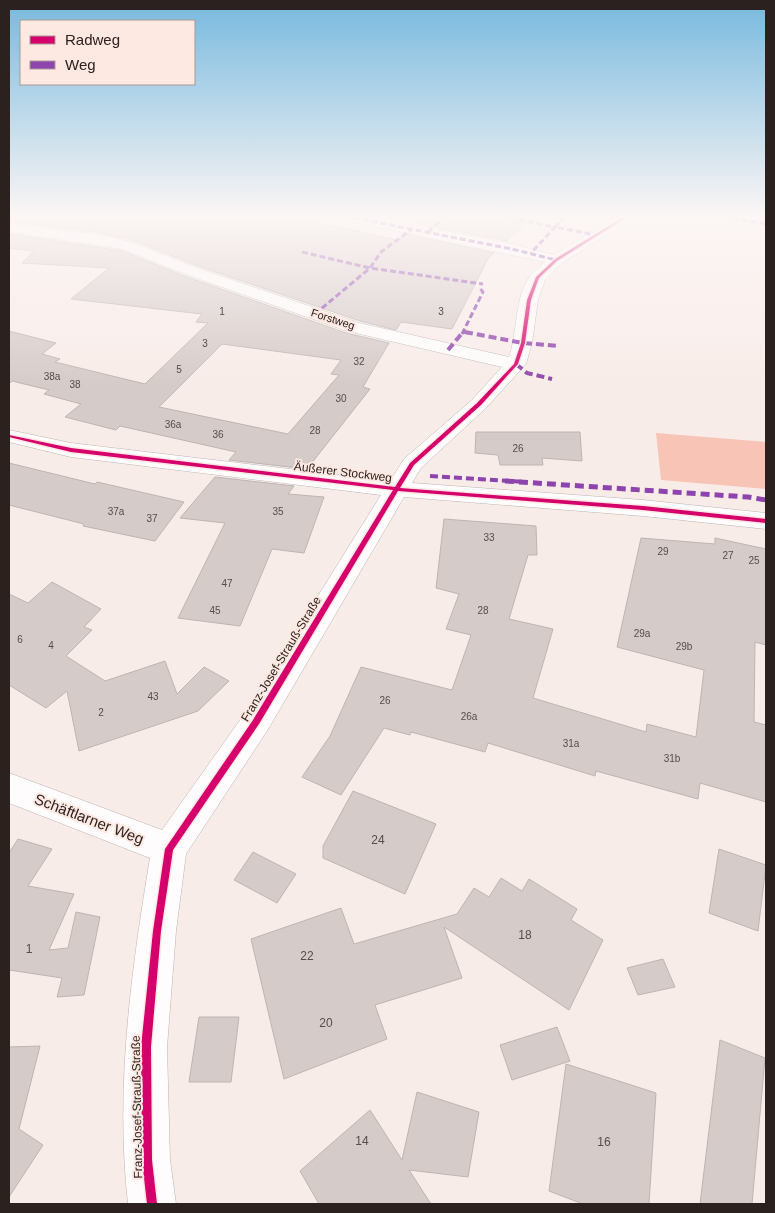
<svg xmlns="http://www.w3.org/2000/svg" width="775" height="1213" font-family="Arial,sans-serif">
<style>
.green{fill:#f8c4b6}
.building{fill:#d5cbc8;stroke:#bfb4b2;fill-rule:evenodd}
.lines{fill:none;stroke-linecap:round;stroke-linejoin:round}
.street-casing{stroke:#bdb3b0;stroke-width:1}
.street{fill:#fefcfc;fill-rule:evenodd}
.quiet-far2{stroke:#8e44ad;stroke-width:3;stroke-dasharray:6 3;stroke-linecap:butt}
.quiet-far1{stroke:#8e44ad;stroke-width:4;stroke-dasharray:8 4;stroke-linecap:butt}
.quiet{stroke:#8e44ad;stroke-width:5;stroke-dasharray:9 5;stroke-linecap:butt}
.cycleway-casing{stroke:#fee8e2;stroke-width:3}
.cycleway{fill:#d6006c;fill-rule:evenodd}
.labels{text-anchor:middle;stroke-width:4;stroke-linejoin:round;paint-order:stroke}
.number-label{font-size:10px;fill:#564c49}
.far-street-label{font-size:11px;fill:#2b221f;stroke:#fee8e2}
.street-label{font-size:12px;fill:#2b221f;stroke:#fee8e2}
.near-number-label{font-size:12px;fill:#564c49}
.near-street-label{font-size:15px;fill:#2b221f;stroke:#fee8e2}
</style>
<rect width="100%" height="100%" fill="#f8ece8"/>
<!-- green -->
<path class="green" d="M656,433L766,442V489L661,480Z"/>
<!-- building -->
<g class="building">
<path d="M12,216H287L398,240L405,234L494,253L489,257L452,329L401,322L396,330L360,321L198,266L132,240L96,232L12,222Z"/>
<path d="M430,216H490L527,222L507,241L419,224Z"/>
<path d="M9,234L122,251L184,276L346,333L389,343L363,387L370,389L307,469L229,460L236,452L120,426L116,430L65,417L81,404L44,394L49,390L12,381L9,384V331L56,343L42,354L60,359L55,362L145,384L208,323L196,322L202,314L71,299L109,268L22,263L34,251L9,248ZM222,344L341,360L331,374L339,375L288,434L159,407Z"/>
<path d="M476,432H580L582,461L542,458L543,465H500L498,455L475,453Z"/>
<path d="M9,463L95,484L97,482L184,502L155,541L83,526L84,524L9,505Z"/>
<path d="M215,477L294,486L288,494L324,497L304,553L272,549L240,626L178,618L225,523L180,518Z"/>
<path d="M444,519L536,526L537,555H528L509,619L553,629L533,698L646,732L647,724L696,737L704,670L617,647L641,538L715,544V538L766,549V645L755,642L754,722L766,725V802L700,783L698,799L596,771L595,776L488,743L485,752L411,732L410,735L384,728L341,795L302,777L330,736L361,667L452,690L471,635L446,629L459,594L436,588Z"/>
<path d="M52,582L101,609L84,627L92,630L66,656L105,681L165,661L177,694L204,667L229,681L198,711L79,751L67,691L46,708L9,685V594L28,603Z"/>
<path d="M353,791L436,824L405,894L323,858V846Z"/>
<path d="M18,839L52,849L28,886L74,894L49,950L68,948L76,912L100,917L84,995L57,997L62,978L9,970V853Z"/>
<path d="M719,849L766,865L758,931L709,913Z"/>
<path d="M253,852L296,874L277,903L234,880Z"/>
<path d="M501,878L522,891L529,879L577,909L571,920L603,940L569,1010L444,927L462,978L375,1005L387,1039L284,1079L251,939L341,908L354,944L457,914L474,888L489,897Z"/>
<path d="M663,959L675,987L638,995L627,968Z"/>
<path d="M199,1017H239L231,1082H189Z"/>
<path d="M557,1027L570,1061L512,1080L500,1045Z"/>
<path d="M720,1040L765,1058L752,1204H700Z"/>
<path d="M40,1046L19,1129L43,1145L9,1197V1047Z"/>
<path d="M566,1064L656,1093L649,1204H583L549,1191Z"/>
<path d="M417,1092L479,1112L468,1177L409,1170L431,1204H319L300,1171L370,1110L402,1160Z"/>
</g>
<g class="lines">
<!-- street casing -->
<g class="street-casing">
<path id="street" d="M338,216H367L512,244L554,255L617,216H634L632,219L562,263L545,280L538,300L532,343L526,364L486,408L421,468L412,483L643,500L766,513V529L643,516L404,497L267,731L186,854L176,931L167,1047L170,1160L176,1204H128C115,1089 131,972 150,858L9,803V773L162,830L245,713L381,495L71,457L9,442V430L71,443L390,481L404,459L472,400L502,367L347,331L185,274L122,249L9,232V224L96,234L131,242L197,268L359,323L509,357C518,332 514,298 530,276C534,271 540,266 545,262L345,220L340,219Z"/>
</g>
<!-- street -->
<use href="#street" class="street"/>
<!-- quiet-far2 -->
<g class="quiet-far2">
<path d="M345,216L512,249L556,260"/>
<path d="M501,216L555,227L531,253"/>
<path d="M565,216L555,227L596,235"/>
<path d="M724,216L766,224"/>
<path d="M428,232L446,216"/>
<path d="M302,252L370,268L483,284"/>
<path d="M315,314L370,268L381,252L412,229"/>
<path d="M463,332L472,334"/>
<path d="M462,334L483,292L479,287"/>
</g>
<!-- quiet-far1 -->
<g class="quiet-far1">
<path d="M465,332L523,343L559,346"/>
<path d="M448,350L463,332"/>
<path d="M516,364L527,373L552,379"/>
<path d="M430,476L524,482"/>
</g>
<!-- quiet -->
<path class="quiet" d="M505,481L748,497L766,500"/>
<!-- cycleway casing -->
<g class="cycleway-casing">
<path id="cycleway" d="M625,216H629L557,261L539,278L531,300L525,343L518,364L481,405L414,465L400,488L643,506L766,519V523L643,510L398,491L259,724L173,850L161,931L151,1047L152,1160L157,1204H147L142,1160L141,1047L153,931L165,849L253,720L393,490L71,452L9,437V435L71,448L395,487L410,463L477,403L514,364L521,343L527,300L536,277L555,259Z"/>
</g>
<!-- cycleway -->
<use href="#cycleway" class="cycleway"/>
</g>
<!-- sky -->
<linearGradient id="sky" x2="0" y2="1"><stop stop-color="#77b9de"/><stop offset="0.56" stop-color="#fcf6f5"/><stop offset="1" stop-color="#fcf6f5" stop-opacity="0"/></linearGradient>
<rect width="775" height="386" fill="url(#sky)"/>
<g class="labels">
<!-- number labels -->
<g class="number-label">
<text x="222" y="315">1</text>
<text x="441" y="315">3</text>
<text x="205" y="347">3</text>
<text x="359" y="365">32</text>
<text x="179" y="373">5</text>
<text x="52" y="380">38a</text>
<text x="75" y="388">38</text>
<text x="341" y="402">30</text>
<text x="173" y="428">36a</text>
<text x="315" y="434">28</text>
<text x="218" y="438">36</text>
<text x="518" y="452">26</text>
<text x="116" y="515">37a</text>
<text x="278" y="515">35</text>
<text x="152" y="522">37</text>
<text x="489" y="541">33</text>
<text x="663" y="555">29</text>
<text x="728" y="559">27</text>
<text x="754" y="564">25</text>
<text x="227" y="587">47</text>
<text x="215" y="614">45</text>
<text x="483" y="614">28</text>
<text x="642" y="637">29a</text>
<text x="20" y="643">6</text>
<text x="51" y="649">4</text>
<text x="684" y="650">29b</text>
<text x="153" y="700">43</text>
<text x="385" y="704">26</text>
<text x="101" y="716">2</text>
<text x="469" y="720">26a</text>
<text x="571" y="747">31a</text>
<text x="672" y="762">31b</text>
</g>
<!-- far-street labels -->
<g class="far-street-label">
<text transform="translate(333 319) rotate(18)" y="4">Forstweg</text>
</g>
<!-- street labels -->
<g class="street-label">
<text transform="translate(343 472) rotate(7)" y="4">Äußerer Stockweg</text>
<text transform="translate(281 659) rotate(-59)" y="4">Franz-Josef-Strauß-Straße</text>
<text transform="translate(137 1107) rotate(-91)" y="4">Franz-Josef-Strauß-Straße</text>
</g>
<!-- near-number labels -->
<g class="near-number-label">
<text x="378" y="844">24</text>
<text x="525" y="939">18</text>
<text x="29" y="953">1</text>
<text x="307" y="960">22</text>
<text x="326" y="1027">20</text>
<text x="362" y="1145">14</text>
<text x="604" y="1146">16</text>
</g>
<!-- near-street labels -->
<g class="near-street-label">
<text transform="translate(89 819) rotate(21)" y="5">Schäftlarner Weg</text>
</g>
</g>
<!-- border -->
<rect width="775" height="1213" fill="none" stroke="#2b221f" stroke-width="20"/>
<!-- legend -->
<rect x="20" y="20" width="175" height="65" fill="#fee8e2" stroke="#aa9994"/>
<rect x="30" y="36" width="25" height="8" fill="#d6006c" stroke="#aa9994"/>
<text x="65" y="45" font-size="15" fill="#2b221f">Radweg</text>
<rect x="30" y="61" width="25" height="8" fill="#8e44ad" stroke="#aa9994"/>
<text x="65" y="70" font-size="15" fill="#2b221f">Weg</text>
</svg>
